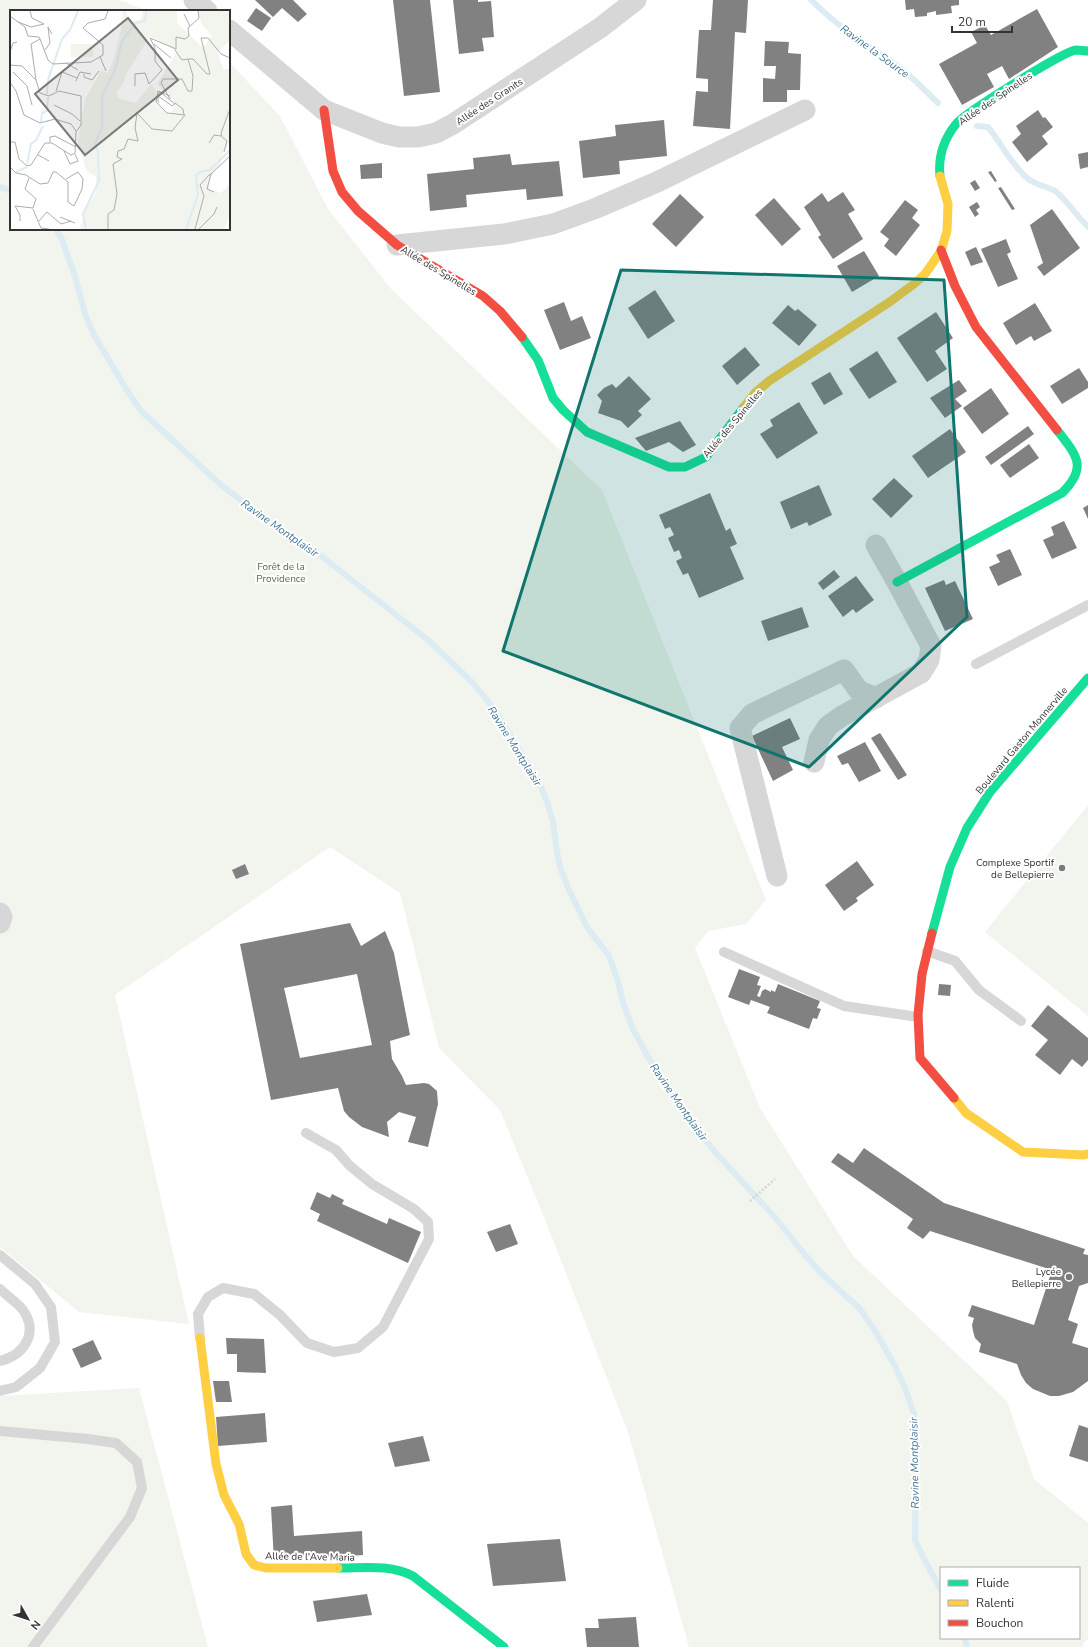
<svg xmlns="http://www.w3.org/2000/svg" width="1088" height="1647" font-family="'Nunito Sans',sans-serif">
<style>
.green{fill:#f1f5ed;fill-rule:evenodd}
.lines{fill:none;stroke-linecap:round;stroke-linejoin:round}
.stream{stroke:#ddebf3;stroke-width:6}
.building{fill:#818181;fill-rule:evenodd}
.path{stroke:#d6d6d6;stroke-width:2.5;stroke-dasharray:2 2;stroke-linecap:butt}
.lane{stroke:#d7d7d7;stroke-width:10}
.street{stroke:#d7d7d7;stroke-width:21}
.fast{stroke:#16e098;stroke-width:9}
.slow{stroke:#ffcf43;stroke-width:9}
.jam{stroke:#f24e42;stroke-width:9}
.marked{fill:#0f766e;fill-opacity:0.2;stroke:#0f766e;stroke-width:3;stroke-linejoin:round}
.poi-dot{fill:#7a7a7a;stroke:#fff;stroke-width:1.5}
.labels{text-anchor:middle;stroke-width:4;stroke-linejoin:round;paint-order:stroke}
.street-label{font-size:10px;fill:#333;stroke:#fff}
.park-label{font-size:10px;fill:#56703f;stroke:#fff}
.poi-label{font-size:10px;fill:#333;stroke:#fff;text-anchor:end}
.water-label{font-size:11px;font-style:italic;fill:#3f7597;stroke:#fff}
.inset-river{fill:none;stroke:#ddebf3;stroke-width:2}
.inset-road{fill:none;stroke:#adadad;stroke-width:1}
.view{fill:#7a7a7a;fill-opacity:0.15;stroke:#7a7a7a;stroke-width:2}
.inset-edge{fill:none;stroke:#333;stroke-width:2}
</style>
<rect width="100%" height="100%" fill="#fff"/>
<!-- green -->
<g class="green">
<path d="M0,0H120L148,11H11V229H229V62L280,116L328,209L391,289L602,490L766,900L746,924L708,931L695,948L760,1108L853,1256L1007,1401L1034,1479L1088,1523V1640H1086L1082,1647H689L628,1432L542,1212L500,1110L439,1048L400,893L330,847L115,995L189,1324L79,1312L0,1247ZM941,1568H1079V1638H941Z"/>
<path d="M1088,805V1016L985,932Z"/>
<path d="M139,1388L208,1647H0V1396Z"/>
</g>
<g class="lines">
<!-- stream -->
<g class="stream">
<path d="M811,0C836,25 863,43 892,62C909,73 923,89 938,103"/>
<path d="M977,126L988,127C1001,143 1011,164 1027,178C1035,185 1046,186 1055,191C1063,196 1079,218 1088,227"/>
<path d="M0,187L11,191"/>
<path d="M56,229L62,240L75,276L85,314L94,335L128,392L141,411L221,485L264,518L315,551L428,640L469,679L484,696L499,717L539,782L547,802L553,822L556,846L560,867L569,890L587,927L609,956L618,981L623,1003L633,1029L647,1055L673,1097L714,1151L773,1215L805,1255L820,1272L860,1309L874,1329L895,1366L905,1388L914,1414L916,1468L915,1540L923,1557L941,1590"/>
<path d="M965,1638L967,1647"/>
</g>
</g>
<!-- building -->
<g class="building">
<path d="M255,0H293L307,14L298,22L282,8L273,17Z"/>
<path d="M393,0H430L440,92L404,96Z"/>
<path d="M453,0H478V2L491,1L494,37L482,38L484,51L459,54Z"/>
<path d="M713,0H748L746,33L735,32L730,129L693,126L696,91L708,92V79L696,78L699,30H711Z"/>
<path d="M905,0H959V5L951,6L952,13L936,15V11L927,13V16L915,17L914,9L906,10Z"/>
<path d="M256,8L271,18L262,31L247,21Z"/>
<path d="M1037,9L1058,47L1009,79L1002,66L987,74L994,87L962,105L939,64L977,43L971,32L985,25L991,35Z"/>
<path d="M765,41L789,42L788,53L801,54L800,90H787V102H763V78L775,79L776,66H764Z"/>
<path d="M1038,110L1043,118L1045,117L1053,127L1042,136L1048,144L1027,162L1012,142L1021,134L1016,126Z"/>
<path d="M664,120L667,156L619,161L620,174L583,178L579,141L616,136L615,125Z"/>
<path d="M1088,152V167L1080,169L1078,154Z"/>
<path d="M510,154L512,165L559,161L563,196L527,200L526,189L466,195L467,207L430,211L427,174L474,169L473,158Z"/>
<path d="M382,163V178L361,179L360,165Z"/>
<path d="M991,171L997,181L995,182L988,172Z"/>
<path d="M975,180L980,188L975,191L970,183Z"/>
<path d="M1001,187L1015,209L1012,210L998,188Z"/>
<path d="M843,192L855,210L848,214L863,239L833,259L818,237L821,235L804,207L822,193L828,202Z"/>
<path d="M680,194L704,217L676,247L652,224Z"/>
<path d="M774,198L801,229L782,246L755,215Z"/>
<path d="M905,200L918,210L912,218L920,225L896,256L884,246L889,239L880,232Z"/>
<path d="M977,202L980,207L976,210L979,214L975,217L969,207Z"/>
<path d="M1052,209L1080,248L1044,276L1037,267L1043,263L1030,225Z"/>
<path d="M1006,239L1011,252L1007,254L1018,279L998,287L981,249Z"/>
<path d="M976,247L983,262L971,266L965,252Z"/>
<path d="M864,251L879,276L852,292L837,266Z"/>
<path d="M655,290L675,321L648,339L628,308Z"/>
<path d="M564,302L571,321L582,316L591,338L560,350L544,310Z"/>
<path d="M1035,303L1052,331L1034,341L1031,336L1016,345L1003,323Z"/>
<path d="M788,305L795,311L798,309L817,325L799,346L772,323Z"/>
<path d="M936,312L953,338L935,351L947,369L927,382L897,338Z"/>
<path d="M745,347L760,365L737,385L722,366Z"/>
<path d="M877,351L897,382L869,399L849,369Z"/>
<path d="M1079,368L1088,382V388L1062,404L1050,386Z"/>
<path d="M830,372L843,394L824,405L811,383Z"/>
<path d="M629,376L651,399L638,411L642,415L628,428L621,421L598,413L602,401L597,395L604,388L612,384L616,388Z"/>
<path d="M959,380L967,391L955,399L962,406L945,418L930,398Z"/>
<path d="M991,388L1009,414L982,434L963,408Z"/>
<path d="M799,402L818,433L777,459L760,434L773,426L770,420Z"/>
<path d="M680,421L696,445L683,452L669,442L646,451L635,438Z"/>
<path d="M1028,426L1034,434L991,465L985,457Z"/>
<path d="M950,429L966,452L928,478L912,456Z"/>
<path d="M1029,444L1039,458L1010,478L1000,465Z"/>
<path d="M894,478L913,496L891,518L872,499Z"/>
<path d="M819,485L832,515L809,526L807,522L791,529L780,502Z"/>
<path d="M710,493L726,531L730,528L737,544L730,547L744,579L699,598L688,573L683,575L676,561L682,558L679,550L674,552L668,538L674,535L670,527L665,529L659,515Z"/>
<path d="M1088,505V519L1083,508Z"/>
<path d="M1064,521L1077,548L1052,559L1043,540L1054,535L1051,527Z"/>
<path d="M1010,549L1022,575L998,586L989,567L1000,562L996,555Z"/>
<path d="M834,570L840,577L823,590L818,583Z"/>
<path d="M856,576L874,600L856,613L853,609L843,617L828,596Z"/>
<path d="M944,580L946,585L955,581L973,619L945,631L925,588Z"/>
<path d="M802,607L809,627L768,641L761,621Z"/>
<path d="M790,718L800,739L782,747L793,770L773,781L752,736Z"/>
<path d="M880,733L907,775L898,780L871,738Z"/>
<path d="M865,742L881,771L859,782L848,763L842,765L837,756Z"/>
<path d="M857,861L874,885L856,898L858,901L844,911L825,885Z"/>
<path d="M245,864L249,874L236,879L232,870Z"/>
<path d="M350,923L361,946L385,931L394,953L410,1035L390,1041L392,1059L402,1076L406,1085L424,1083L429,1084L437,1091L438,1104L428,1147L408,1142L416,1117L399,1112L387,1122L389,1137L362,1127L349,1117L344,1111L338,1088L271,1100L240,944ZM357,974L372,1045L300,1058L284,988Z"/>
<path d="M739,969L760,977L757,985L761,986L757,996L760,997L762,991L765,989L771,992V990L775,992L778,984L820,1001L817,1008L821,1009L817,1019L813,1018L809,1029L767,1013L770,1007L751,1000L749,1005L728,997Z"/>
<path d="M939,984L951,985L950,996L938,995Z"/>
<path d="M1048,1005L1088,1038V1060L1082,1067L1072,1059L1060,1075L1035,1055L1048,1040L1031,1026Z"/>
<path d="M864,1148L944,1203L1085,1249L1083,1254L1088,1255V1283L1079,1286L1068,1320L1078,1324L1072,1343L1088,1348V1381L1073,1392L1059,1396H1050L1033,1389L1026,1383L1021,1375L1017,1364L979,1352L981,1344L975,1338L973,1331L972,1325L974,1318L968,1316L972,1305L1034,1325L1052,1270L930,1231L923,1239L907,1228L913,1219L831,1162L838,1153L853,1163Z"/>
<path d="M317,1192L330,1198L332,1194L344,1200L342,1204L387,1224L389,1218L421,1232L408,1263L317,1221L320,1214L310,1209Z"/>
<path d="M510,1224L518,1244L496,1252L487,1232Z"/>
<path d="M226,1338L264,1339L266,1373L237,1372V1354H227Z"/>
<path d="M93,1340L102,1359L81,1368L72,1349Z"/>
<path d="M213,1381H229L232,1402H216Z"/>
<path d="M265,1413L267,1442L218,1446L216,1417Z"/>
<path d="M1079,1425L1088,1428V1462L1069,1456Z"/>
<path d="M423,1436L430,1461L395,1467L388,1443Z"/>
<path d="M292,1505L294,1536L362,1531L363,1555L274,1561L271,1507Z"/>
<path d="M560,1539L566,1581L493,1586L487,1544Z"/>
<path d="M367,1594L372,1615L317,1622L313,1601Z"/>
<path d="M636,1617L639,1647H587L585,1628H599L598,1619Z"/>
</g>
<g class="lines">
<!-- path -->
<path class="path" d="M750,1201L775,1179"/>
<!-- lane -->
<g class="lane">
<path d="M976,664L1088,605"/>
<path d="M927,951L955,961L979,990L1021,1021"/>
<path d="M724,952L844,1006L918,1017"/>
<path d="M0,1255L35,1284L51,1307L55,1342L40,1368L16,1387L0,1391"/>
<path d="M0,1289C7,1296 17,1302 23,1310C39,1333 24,1355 0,1361"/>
<path d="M200,1338L198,1314L208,1297L223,1288L254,1294L280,1315L307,1343L334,1352L358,1348L383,1327L429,1239L428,1222L414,1209L372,1184L349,1165L336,1150L306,1133"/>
<path d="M0,1431L88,1439L116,1443L137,1462L142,1488L130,1517L33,1647"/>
</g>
<!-- street -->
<g class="street">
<path d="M194,0L207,11"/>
<path d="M229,30L324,110L382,133L399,137H418L436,133L453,124L600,28L636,0"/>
<path d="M397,245L504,234L553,224L594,209L657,182L805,110"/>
<path d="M814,762L819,740L828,726L842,716L921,673L929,660L931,646L897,582L876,545"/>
<path d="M777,876L740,728L752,714L844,670L859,691L876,698"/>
<path d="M0,913L2,917L0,923"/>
</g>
<!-- fast -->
<g class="fast">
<path d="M940,176C938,157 944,139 956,124C965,113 1062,52 1076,50C1080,50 1084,51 1088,51"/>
<path d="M522,337L538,360L553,398L563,410L587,432L669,467H685L706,457L744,407"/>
<path d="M897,582L1062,493C1088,467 1077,456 1057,430"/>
<path d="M932,933L950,867L967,828L990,792L1088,678"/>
<path d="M338,1568C364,1568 390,1564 413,1576L504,1647"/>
</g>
<!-- slow -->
<g class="slow">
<path d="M744,407L755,393L769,381L891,301L914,284L925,274L941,251L947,231L948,204L940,176"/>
<path d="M954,1098L966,1113L1023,1152L1083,1155L1088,1154"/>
<path d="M200,1338L216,1464L224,1495L239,1524L246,1554L254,1565L266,1568H338"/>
</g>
<!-- jam -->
<g class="jam">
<path d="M324,110L333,171L342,192L358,211L397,245L483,296L500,311L522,337"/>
<path d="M941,250L955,286L976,327L1057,430"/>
<path d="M932,933L922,974L918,1015L920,1058L954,1098"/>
</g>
</g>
<!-- marked area -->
<path class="marked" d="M621,270L944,280L967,617L809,767L503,651Z"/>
<!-- markers -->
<g class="poi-dot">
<circle cx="1062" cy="868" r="4"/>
<circle cx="1069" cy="1277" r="4"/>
</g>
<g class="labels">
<!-- street labels -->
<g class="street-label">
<text transform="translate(995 98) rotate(-34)" y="4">Allée des Spinelles</text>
<text transform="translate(489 101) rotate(-33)" y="4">Allée des Granits</text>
<text transform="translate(439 270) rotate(31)" y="4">Allée des Spinelles</text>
<text transform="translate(732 423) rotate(-50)" y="4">Allée des Spinelles</text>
<text transform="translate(1021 740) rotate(-50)" y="4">Boulevard Gaston Monnerville</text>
<text transform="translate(310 1556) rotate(1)" y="4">Allée de l'Ave Maria</text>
</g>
<!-- park labels -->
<g class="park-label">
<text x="281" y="570">Forêt de la<tspan x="281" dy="12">Providence</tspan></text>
</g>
<!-- poi labels -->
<g class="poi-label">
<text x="1054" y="866">Complexe Sportif<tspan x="1054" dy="12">de Bellepierre</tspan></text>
<text x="1061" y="1275">Lycée<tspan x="1061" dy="12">Bellepierre</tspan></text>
</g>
<!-- water labels -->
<g class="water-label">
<text transform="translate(875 51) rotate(36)" y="4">Ravine la Source</text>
<text transform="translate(280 528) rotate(35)" y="4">Ravine Montplaisir</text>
<text transform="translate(515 746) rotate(58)" y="4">Ravine Montplaisir</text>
<text transform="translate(679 1102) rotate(55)" y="4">Ravine Montplaisir</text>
<text transform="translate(914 1463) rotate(-91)" y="4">Ravine Montplaisir</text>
</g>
</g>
<!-- overview -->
<g transform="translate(10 10)">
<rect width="220" height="220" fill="#fff"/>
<path d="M113,1H116L118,9L124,11L130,10L133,1H167V13L193,38L202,26L191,13L188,1H220V31L207,42L214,60L220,58V131L211,147V154L199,168V174L200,180L211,183L220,174V206L214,219H70L74,201L86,184V166L77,162L68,132L75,89L91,61L97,63L103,52L111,19ZM140,26L161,37L166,43L147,74L166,95L159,105L146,94V81L141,74L126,93L108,88L107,82L114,72L115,66ZM61,34H83V47H61Z" fill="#f1f5ed" fill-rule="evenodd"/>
<path class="inset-river" d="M37,84L38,70L52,29L60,20L68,1M31,112L32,103L37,101L38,87M17,154L21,134L26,130L33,116M6,162L17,157M76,219L73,204L89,171L88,142L85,134L92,118V86L105,60L112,31L126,13L135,11L136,1M176,219L188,185L186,166L190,162L200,160L220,140"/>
<path class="inset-road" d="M174,4L180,16M0,6L15,17L18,26L29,27L30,29M8,12L21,17L34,14L22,8L20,1M30,29L38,50L43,54L81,52L93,45V35L73,18L78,13L95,9L98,1M144,34L161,48M35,40L40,33L38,17L42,24M165,40L172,50L178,49M0,42L3,33L7,32M90,47L96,61M56,53L68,60M0,55L12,56L26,70L21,34L30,29M3,62L17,76L22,95M74,64V67L82,70L89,61M66,71L70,62L81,64M0,72L6,81L14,105L30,113L45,109L61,114L66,121M125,76V64L135,63L139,74L152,60L145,51V38L140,28L166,39V27L175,29L179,26L178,18L189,8L188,1M46,81L52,62L67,68M148,86L162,96L165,94L150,82L148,84V92L149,93M160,89L151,73L153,69H172L178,81H182L183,66L178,49H183L197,64H200L191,28H198L211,44L220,48M165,93L173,99L174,105M44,95L62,104L70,111M0,132H5L9,149L17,156L21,155L35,133H42L61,145L65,143L66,122L71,115V86L49,81L39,86L30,83L26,70M40,132V127L45,126L66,137M199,133L204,125L211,126M54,141L60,154L68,151L65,144M214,142L217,131L212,127L211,123L220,99M28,145L39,151M0,157L6,163L16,165L30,174L38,173L43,162H46L58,172V192L64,196L72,179L73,169L68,162L56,169M201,164L220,146M19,168L15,179L26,189L23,198M23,199L31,218L39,219M50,207L65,213M10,211V205L5,196L23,198M29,211L37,202L51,214L61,211M98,219V204L104,200L107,184L103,154L112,149L107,147L108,141L114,139L118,129L128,131L125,118L127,103L142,119L162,121L175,105L157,103L146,92L148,81L160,86M185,219L194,186L190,175L199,165L201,164L197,179L204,182M189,219L204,204L207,197"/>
<path class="view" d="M118,8L168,70L75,145L25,84Z"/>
<rect width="220" height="220" class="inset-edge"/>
</g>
<!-- legend -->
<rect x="940" y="1567" width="140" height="72" fill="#ffffff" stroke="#adadad"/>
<rect x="948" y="1580" width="20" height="6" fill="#16e098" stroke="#adadad"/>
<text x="976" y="1587" font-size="12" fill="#333333">Fluide</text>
<rect x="948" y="1600" width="20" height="6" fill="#ffcf43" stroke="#adadad"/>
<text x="976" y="1607" font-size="12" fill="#333333">Ralenti</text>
<rect x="948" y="1620" width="20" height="6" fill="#f24e42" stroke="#adadad"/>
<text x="976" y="1627" font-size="12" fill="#333333">Bouchon</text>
<!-- north arrow -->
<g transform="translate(28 1619) rotate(129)" stroke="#ffffff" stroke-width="3" paint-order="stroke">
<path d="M0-3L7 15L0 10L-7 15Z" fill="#333333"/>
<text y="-6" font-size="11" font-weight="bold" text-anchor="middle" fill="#333333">N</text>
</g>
<!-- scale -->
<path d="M952 26v6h60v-6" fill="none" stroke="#333333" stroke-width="2"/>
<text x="958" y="26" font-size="12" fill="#333333" stroke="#ffffff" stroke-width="3" paint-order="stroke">20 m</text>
</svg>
